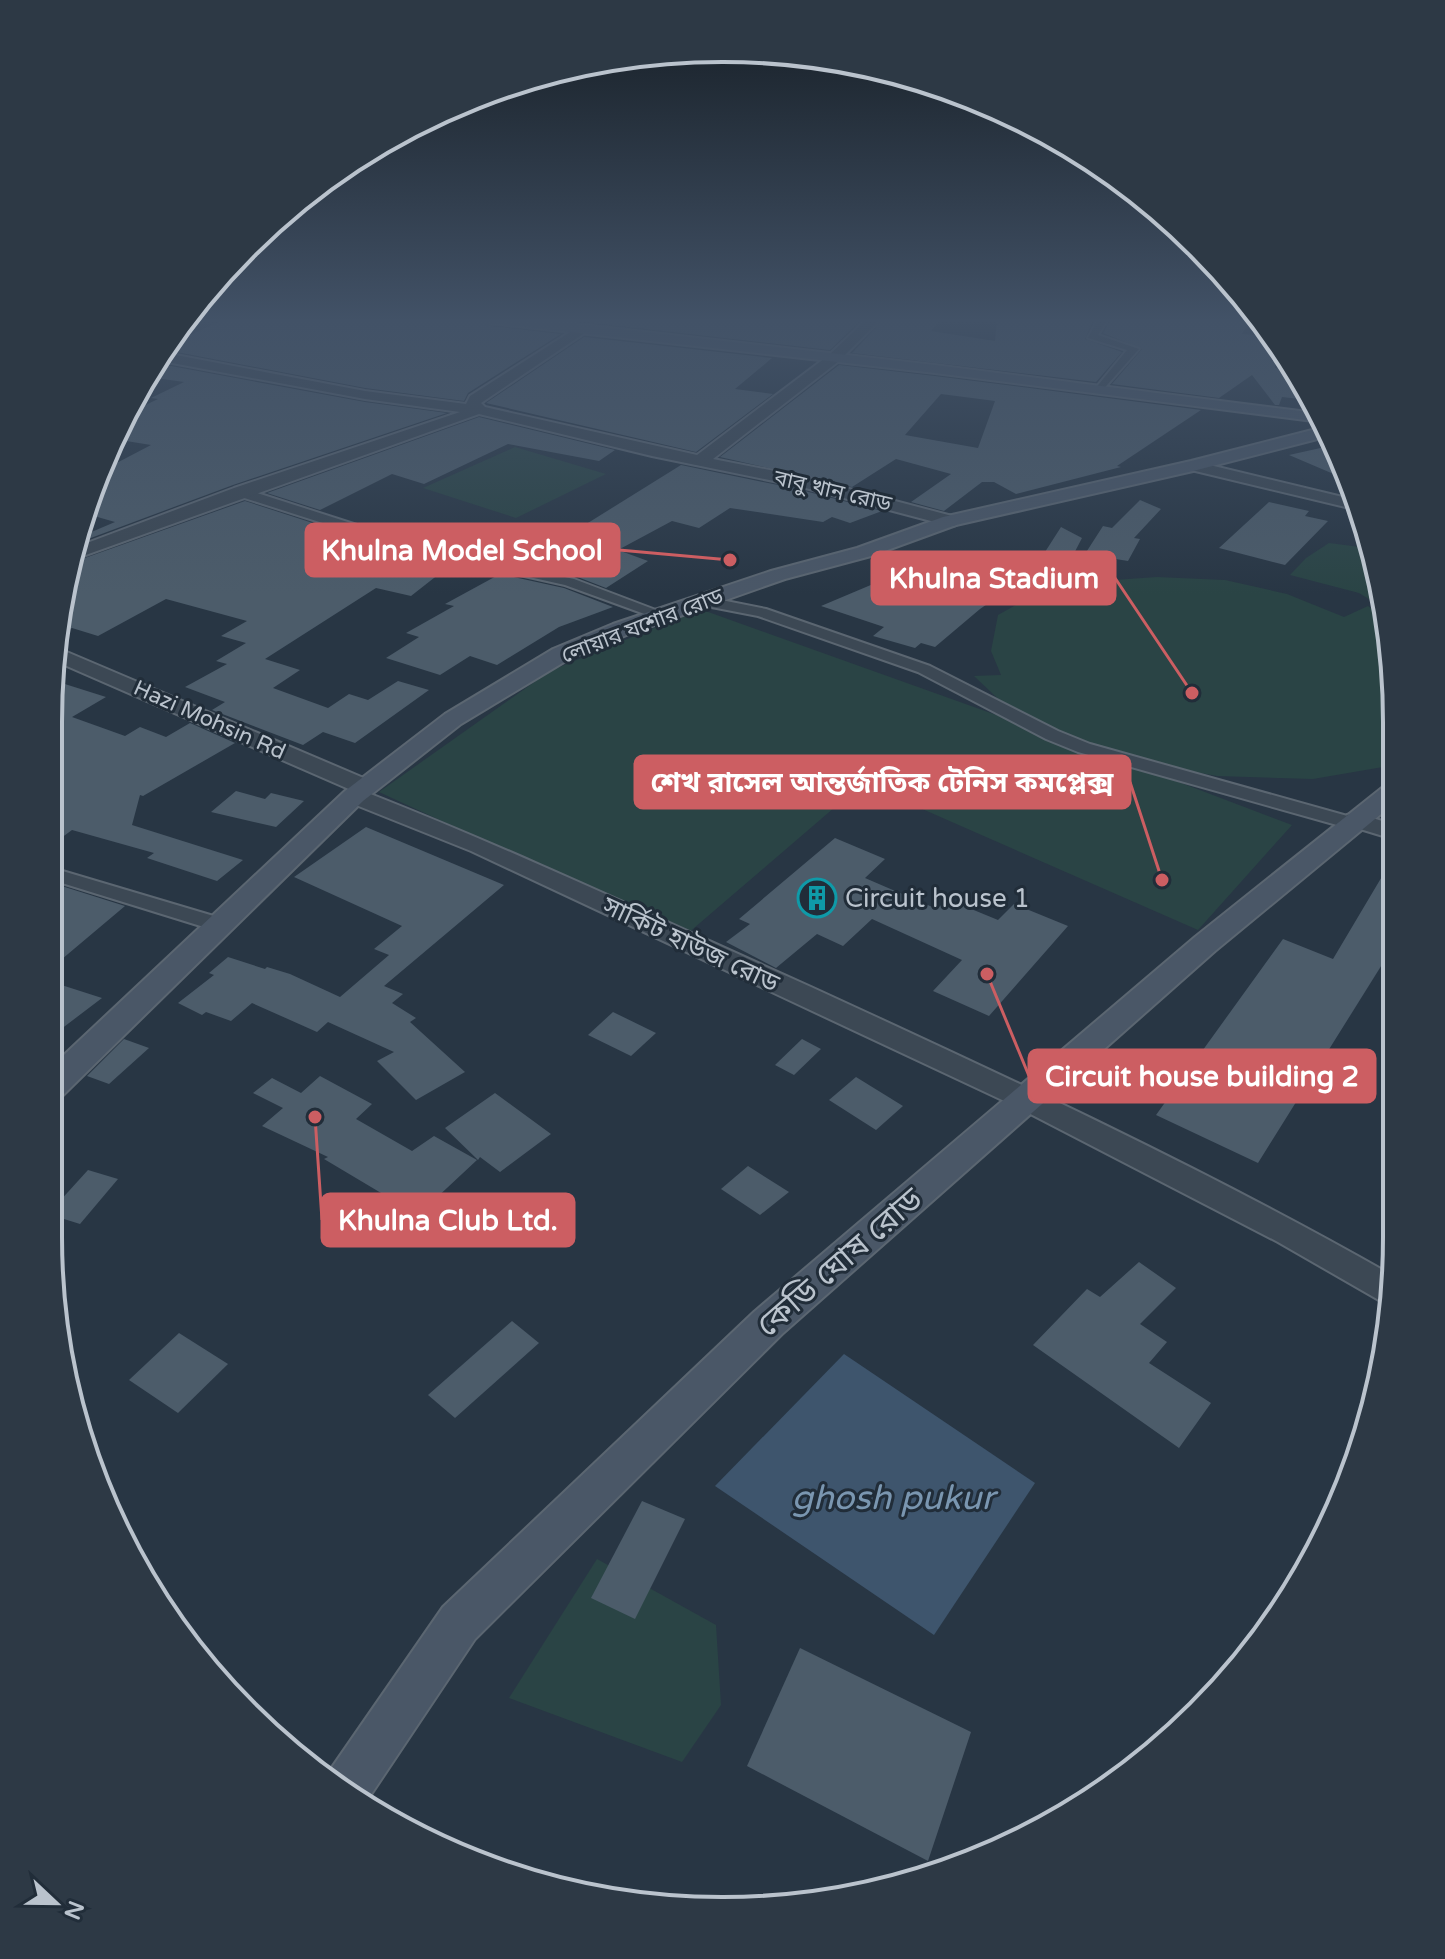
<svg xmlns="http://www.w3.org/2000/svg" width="1445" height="1959" font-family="'Varela Round','Noto Sans Bengali',sans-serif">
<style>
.green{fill:#2a4445}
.water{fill:#3e556d}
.building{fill:#4c5c6a;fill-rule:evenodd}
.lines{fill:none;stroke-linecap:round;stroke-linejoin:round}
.minor-casing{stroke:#5b6671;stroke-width:4}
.tertiary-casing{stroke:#5b6671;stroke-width:4}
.secondary-casing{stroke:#5b6671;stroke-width:4}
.minor{fill:#3c4854;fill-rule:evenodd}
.tertiary{fill:#3c4854;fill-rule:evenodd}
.secondary{fill:#4a5767;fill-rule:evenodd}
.labels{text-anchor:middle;stroke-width:6;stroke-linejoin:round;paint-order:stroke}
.far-street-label{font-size:22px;fill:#bac3cd;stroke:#212d39}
.poi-label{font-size:26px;fill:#bac3cd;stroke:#212d39;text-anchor:start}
.street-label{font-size:26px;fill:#bac3cd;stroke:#212d39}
.near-street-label{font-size:32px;fill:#bac3cd;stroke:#212d39}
.near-water-label{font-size:34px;font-style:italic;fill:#7a96b0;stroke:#212d39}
.rim{fill:none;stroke:#bac3cd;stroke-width:4}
.leader{fill:none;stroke:#cc5e62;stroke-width:3}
.callout-dot{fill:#cc5e62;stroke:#212d39;stroke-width:3}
.callout{fill:#cc5e62;stroke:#cc5e62;stroke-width:3}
.callout-label{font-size:28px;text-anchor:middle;font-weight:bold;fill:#fff}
</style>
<rect width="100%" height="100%" fill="#283644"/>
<!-- green -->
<g class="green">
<path d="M515,447L606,474L516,518L423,488Z"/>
<path d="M1329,543L1368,548L1385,609L1359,593L1290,575L1306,558Z"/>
<path d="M1157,577L1225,580L1287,594L1344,617L1368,606L1387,620L1391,634L1392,763L1383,767L1313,779L1217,776L1139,762L1097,751L1292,825L1198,930L863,783L687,934L379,792L550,671L700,609L1058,737L1011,711L974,676L1001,675L991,651L998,615L1035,594L1085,582Z"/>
<path d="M597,1559L716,1625L721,1705L682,1762L509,1698Z"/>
</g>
<!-- water -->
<path class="water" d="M844,1354L1035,1483L934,1635L715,1486Z"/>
<!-- building -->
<g class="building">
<path d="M224,319H480L490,326L561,334L468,393L464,401L365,388L161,349Z"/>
<path d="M559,319H862L830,350Z"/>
<path d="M884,319H941L931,331L995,341L997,319H1094L1085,339L1122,352L1096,382L852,353Z"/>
<path d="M1111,319H1250L1242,334L1268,336L1272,361H1276L1275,368L1291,370L1309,400L1282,397L1279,405H1275L1252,375L1219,398L1112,384L1142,349L1103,333Z"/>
<path d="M584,337L772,358L735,389L773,394L696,452L486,403Z"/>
<path d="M155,363L365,402L447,413L233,485L72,545L75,539L115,522L87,514L107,468L151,445L120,440L133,411L158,399L151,398L184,382L148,377Z"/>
<path d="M839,365L935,376L1201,410L1117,466L1121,467L1016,494L994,482H982L944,511L911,502L951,474L896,459L852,487L720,457ZM941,394L995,401L978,448L905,435Z"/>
<path d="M479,417L615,450L599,461L508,444L424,484L392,474L320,510L267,493Z"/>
<path d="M1334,445L1346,465L1350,481L1289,455Z"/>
<path d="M681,465L797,489L882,511L850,523L832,517L823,522L730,508L699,528L672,521L618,550L648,561L606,588L575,576L522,564Z"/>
<path d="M1140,500L1161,509L1134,538L1140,539L1128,561L1085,554L1103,526L1112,528Z"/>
<path d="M245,501L325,527L321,529L453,563L411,596L376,588L265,659L300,670L273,688L328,708L349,694L368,700L398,681L429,690L355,743L323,732L303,745L212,710L225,702L185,687L227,664L216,661L246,643L221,636L247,621L166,599L98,636L72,628L57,635L68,564Z"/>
<path d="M1269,502L1309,511L1305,516L1328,521L1285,565L1219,548Z"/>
<path d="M1061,527L1082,538L1069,563H1065L1053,582L1029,577Z"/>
<path d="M930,560L1012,587L980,609L935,647L921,643L915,648L873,636L884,627L821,606Z"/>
<path d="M500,574L564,588L613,607L559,627L497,665L470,656L440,675L386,658L419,637L406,633L454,606L445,604Z"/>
<path d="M49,679L106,697L72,717L125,736L140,727L166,737L190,723L235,743L143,796L140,795L132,825L243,860L217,881L147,858L154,853L72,830L49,847Z"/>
<path d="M236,791L265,799L271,793L304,801L276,827L211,812Z"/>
<path d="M366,827L504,885L384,986L403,994L392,1003L416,1018L410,1022L465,1072L416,1100L377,1061L394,1052L328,1022L317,1032L252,1003L231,1021L206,1012L202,1015L178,1003L214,975L209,973L228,957L265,969L267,967L290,974L340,997L389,955L374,949L402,926L294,877Z"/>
<path d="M835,838L885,859L865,878L937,909L947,899L998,920L1014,904L1068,926L989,1016L933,991L962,960L872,919L843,946L817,934L776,968L726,942L750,924L739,919Z"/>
<path d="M1393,858V947L1258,1163L1156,1115L1283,939L1333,959Z"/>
<path d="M49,882L125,906L49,970Z"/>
<path d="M49,981L102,998L48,1039L49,997Z"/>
<path d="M613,1012L656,1033L631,1056L588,1035Z"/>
<path d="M124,1039L149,1048L109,1084L87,1076Z"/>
<path d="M802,1039L821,1049L794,1075L775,1065Z"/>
<path d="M320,1076L372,1104L356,1119L412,1151L434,1136L477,1160L418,1215L324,1159L328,1157L262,1126L283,1108L253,1093L272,1078L301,1093Z"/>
<path d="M856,1077L903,1106L876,1130L829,1100Z"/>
<path d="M495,1093L551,1134L500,1172L480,1157L478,1160L445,1128Z"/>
<path d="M748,1166L789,1192L760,1215L721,1189Z"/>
<path d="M88,1170L118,1179L80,1224L48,1214Z"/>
<path d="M1139,1262L1176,1288L1140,1324L1167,1342L1149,1363L1211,1403L1179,1448L1033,1345L1087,1289L1100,1297Z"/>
<path d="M512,1321L539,1343L455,1418L428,1395Z"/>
<path d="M179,1333L228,1364L178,1413L129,1380Z"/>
<path d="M642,1501L685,1519L635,1619L591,1598Z"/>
<path d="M800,1648L971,1732L928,1861L747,1766Z"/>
</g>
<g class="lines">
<!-- minor casing -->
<g class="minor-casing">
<g id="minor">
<path d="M1098,319H1108L1098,335L1139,349L1100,393L1094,390L1127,350L1088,338Z"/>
<path d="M235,489H245L416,544L574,579L669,615L661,620L565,585L407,550L235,495Z"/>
<path d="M701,596L766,609L930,666L1058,731L1090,744L1358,819L1361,823L1358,827H1344L1078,752L1046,739L918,672L758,616L696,604V598Z"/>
<path d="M49,867L227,920L231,925L220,932L49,879Z"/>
</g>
</g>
<!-- tertiary casing -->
<g class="tertiary-casing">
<g id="tertiary">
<path d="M867,319H881L839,361L713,459L800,476L956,517L959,521L956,525L950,526L798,486L652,456L479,414L69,561L71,549L234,488L460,412L365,399L156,360L160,352L365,391L466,404L470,396L578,327L585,331L583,334L481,403L485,407L697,455L829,355Z"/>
<path d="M1193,461L1355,500L1358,510L1187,469L1185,466Z"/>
<path d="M55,647L373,782L377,787L368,793C518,852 664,921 811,987C1009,1078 1206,1169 1395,1277L1391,1307L1278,1242L1015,1106L471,851L346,801L342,796L351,790L53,660Z"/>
<path d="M1356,813L1392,824L1393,839L1347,825L1344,820L1347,815Z"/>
</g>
</g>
<!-- secondary casing -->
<g class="secondary-casing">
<g id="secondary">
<path d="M483,319H530L935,365L1316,413L1321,422L935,373L490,323Z"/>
<path d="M1324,427L1329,436L1193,471L956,525L871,556L785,579L629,634L569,659L461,724L363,801L60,1098L48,1102V1070L345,791L445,714L553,649L613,624L771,571L857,548L943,517L1191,461Z"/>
<path d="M1392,784V805L1215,951L782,1334L475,1639L366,1802L326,1776L443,1607L754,1312L1195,937L1383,787Z"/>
</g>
</g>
<!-- minor -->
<use href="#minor" class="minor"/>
<!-- tertiary -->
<use href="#tertiary" class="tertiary"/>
<!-- secondary -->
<use href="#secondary" class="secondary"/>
</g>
<!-- sky -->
<linearGradient id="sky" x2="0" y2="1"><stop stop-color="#161e25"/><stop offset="0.54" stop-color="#425267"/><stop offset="1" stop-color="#425267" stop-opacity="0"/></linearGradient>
<rect width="1445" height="594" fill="url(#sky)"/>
<!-- icons -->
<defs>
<g id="building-ring" transform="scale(2)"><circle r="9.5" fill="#212d39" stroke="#0f9aa8" stroke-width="1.5"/><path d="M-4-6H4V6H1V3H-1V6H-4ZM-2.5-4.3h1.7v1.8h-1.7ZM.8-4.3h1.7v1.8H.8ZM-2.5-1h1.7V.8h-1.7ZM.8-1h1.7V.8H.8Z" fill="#0f9aa8"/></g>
</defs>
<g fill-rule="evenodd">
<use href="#building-ring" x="817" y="898"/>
</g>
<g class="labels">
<!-- far-street labels -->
<g class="far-street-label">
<text transform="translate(833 490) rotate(13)" y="8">বাবু খান রোড</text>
<text transform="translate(642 625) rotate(-21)" y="8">লোয়ার যশোর রোড</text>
<text transform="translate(210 719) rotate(24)" y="8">Hazi Mohsin Rd</text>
</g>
<!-- poi labels -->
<g class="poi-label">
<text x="845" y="907">Circuit house 1</text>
</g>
<!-- street labels -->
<g class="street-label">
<text transform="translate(691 944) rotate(25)" y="9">সার্কিট হাউজ রোড</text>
</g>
<!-- near-street labels -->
<g class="near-street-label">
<text transform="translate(839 1262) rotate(-41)" y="11">কেডি ঘোষ রোড</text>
</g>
<!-- near-water labels -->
<g class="near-water-label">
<text x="893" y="1509">ghosh pukur</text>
</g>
</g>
<!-- crop -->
<path d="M0 0H1445V1959H0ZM722 62H723A660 660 0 0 1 1383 722V1237A660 660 0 0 1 723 1897H722A660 660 0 0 1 62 1237V722A660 660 0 0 1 722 62Z" fill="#2d3945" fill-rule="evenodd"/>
<path class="rim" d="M722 62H723A660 660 0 0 1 1383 722V1237A660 660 0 0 1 723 1897H722A660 660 0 0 1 62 1237V722A660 660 0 0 1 722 62Z"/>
<!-- callouts -->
<path class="leader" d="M730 560L619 550M1192 693L1115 578M1162 880L1130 782M987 974L1029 1076M315 1117L322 1220"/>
<g class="callout-dot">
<circle cx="730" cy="560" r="8"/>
<circle cx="1192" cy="693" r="8"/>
<circle cx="1162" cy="880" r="8"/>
<circle cx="987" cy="974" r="8"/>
<circle cx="315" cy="1117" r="8"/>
</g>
<g class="callout">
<rect x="306" y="524" width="313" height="52" rx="8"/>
<rect x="872" y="552" width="243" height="52" rx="8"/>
<rect x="635" y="756" width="495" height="52" rx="8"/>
<rect x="1029" y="1050" width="346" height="52" rx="8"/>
<rect x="322" y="1194" width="252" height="52" rx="8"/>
</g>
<g class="callout-label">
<text x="462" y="560">Khulna Model School</text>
<text x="994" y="588">Khulna Stadium</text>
<text x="882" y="792">শেখ রাসেল আন্তর্জাতিক টেনিস কমপ্লেক্স</text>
<text x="1202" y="1086">Circuit house building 2</text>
<text x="448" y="1230">Khulna Club Ltd.</text>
</g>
<!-- north arrow -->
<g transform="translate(56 1903) rotate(112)" stroke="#212d39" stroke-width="6" paint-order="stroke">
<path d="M0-6L14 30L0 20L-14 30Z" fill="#bac3cd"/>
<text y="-12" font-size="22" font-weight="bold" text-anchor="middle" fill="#bac3cd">N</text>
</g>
</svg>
